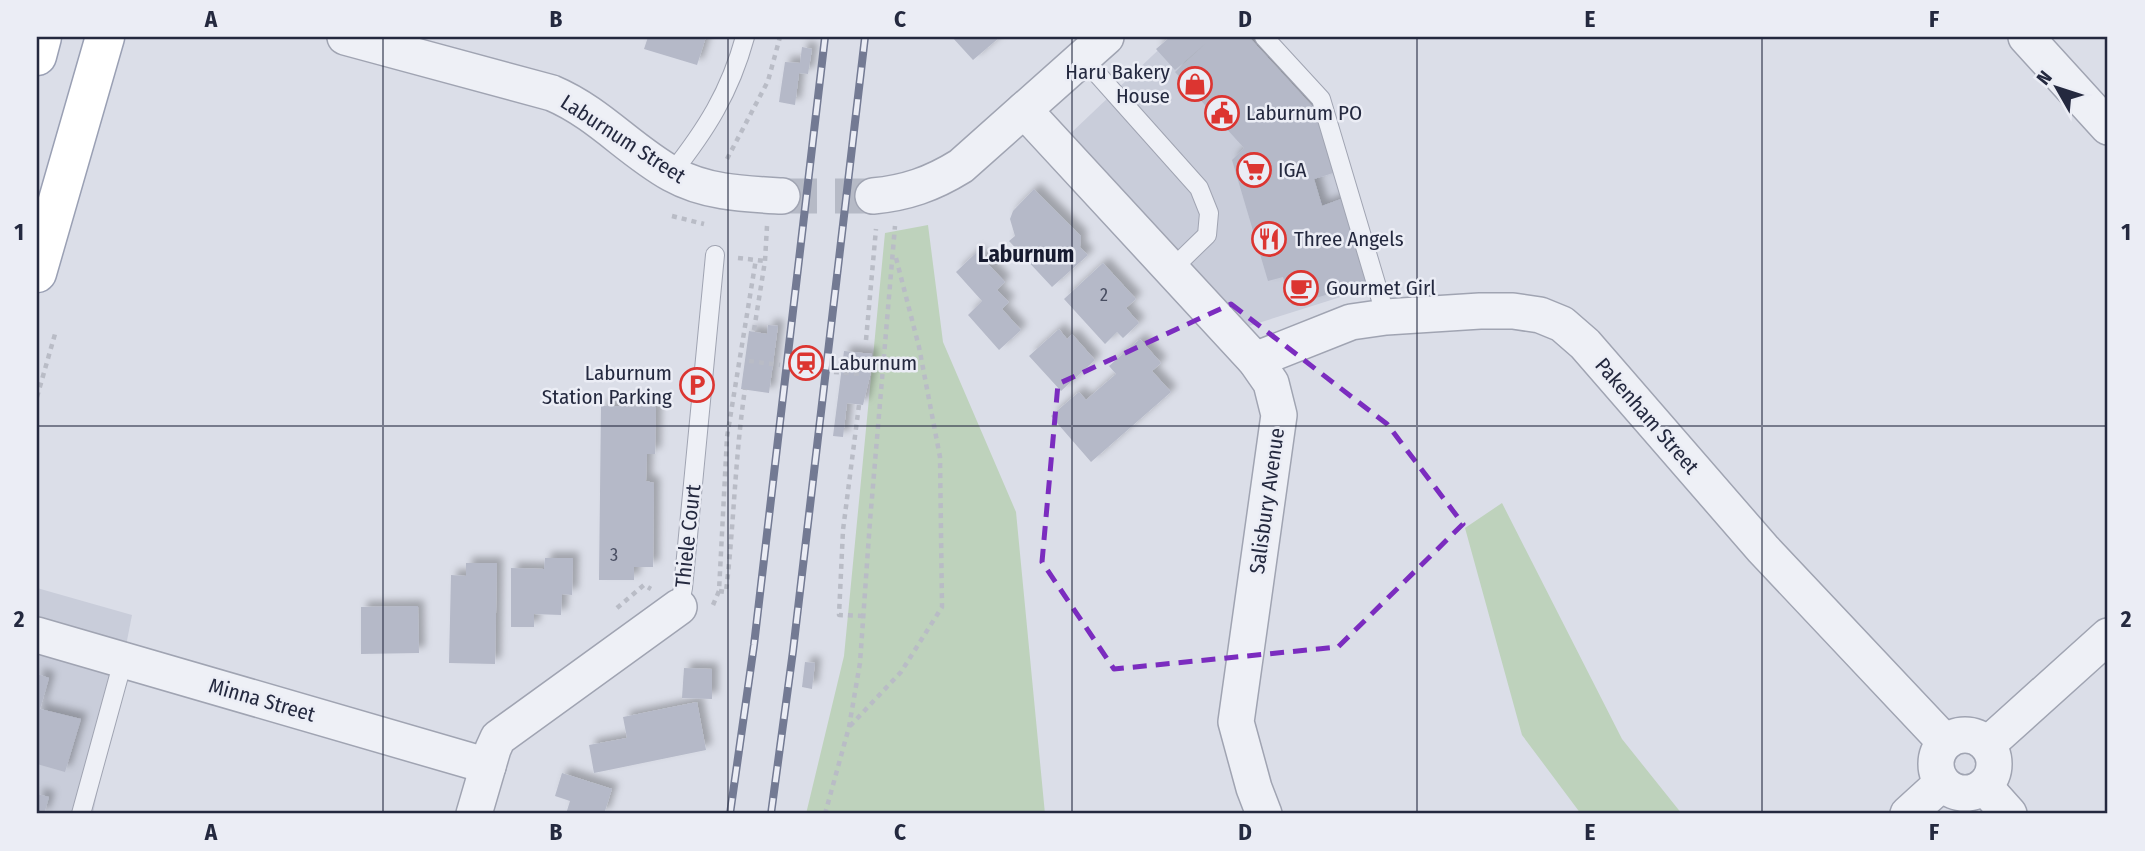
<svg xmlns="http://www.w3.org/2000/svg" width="2145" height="851" font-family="'Fira Sans Condensed',sans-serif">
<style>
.built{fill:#c9cdda}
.park{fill:#bed2bc}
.building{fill:#b5b9c8;filter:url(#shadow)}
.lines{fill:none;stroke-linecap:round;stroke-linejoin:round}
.street-tunnel{stroke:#b6bac6;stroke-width:35;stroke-dasharray:35 18;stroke-linecap:butt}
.lane-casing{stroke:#a0a4b2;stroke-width:20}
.street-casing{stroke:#a0a4b2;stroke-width:38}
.primary-casing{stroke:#9aa0b4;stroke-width:41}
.path{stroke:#b9bcc6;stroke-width:4.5;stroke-dasharray:5 5;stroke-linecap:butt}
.lane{stroke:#eef0f6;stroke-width:18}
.street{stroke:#eef0f6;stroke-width:35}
.primary{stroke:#fff;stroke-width:38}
.rail-casing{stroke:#737a93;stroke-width:8}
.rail{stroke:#ebedf5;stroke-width:5;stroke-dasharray:16;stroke-linecap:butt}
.marked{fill:none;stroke:#7b2cbf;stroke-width:5;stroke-dasharray:14 9;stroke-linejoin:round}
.grid{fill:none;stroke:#24293f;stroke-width:2;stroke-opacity:0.55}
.labels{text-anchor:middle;stroke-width:5;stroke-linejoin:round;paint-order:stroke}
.number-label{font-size:18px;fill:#484d61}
.poi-label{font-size:21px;fill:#24293f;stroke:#ebedf5;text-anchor:start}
.street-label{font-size:21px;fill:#24293f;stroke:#ebedf5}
.neighbourhood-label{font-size:23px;font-weight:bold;fill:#171b30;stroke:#ebedf5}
.neatline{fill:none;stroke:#24293f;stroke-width:2.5}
.grid-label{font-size:23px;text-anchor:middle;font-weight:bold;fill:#24293f}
</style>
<defs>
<filter id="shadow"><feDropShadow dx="6" dy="-6" stdDeviation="3.5" flood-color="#0004"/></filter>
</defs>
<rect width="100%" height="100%" fill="#dbdee8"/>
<!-- built -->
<g class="built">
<path d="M1172,37H1272L1326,95L1385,283L1249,326L1071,133Z"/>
<path d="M37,588L132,615L93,814H37Z"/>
</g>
<!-- park -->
<g class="park">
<path d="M928,225L943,342L1016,512L1045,814H806L844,656L885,233Z"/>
<path d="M1502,503L1622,739L1682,814H1581L1522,735L1465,528Z"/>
</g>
<!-- building -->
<g class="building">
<path d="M648,37H706L697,65L644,49Z"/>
<path d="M952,37H1000L973,60Z"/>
<path d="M1170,37H1249L1314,108L1333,173L1314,179L1322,206L1341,199L1366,283L1292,305L1283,277L1268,281L1232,160L1244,148L1175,72L1206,43L1175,70L1156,49Z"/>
<path d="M802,47L812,49L808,74L799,73L795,105L779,102L785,62L800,63Z"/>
<path d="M1034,189L1081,236L1080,247L1088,255L1052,287L1009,241L1015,236L1010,219L1013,211Z"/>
<path d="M977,252L1005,282L997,290L1009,302L1002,309L1021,330L999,350L968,315L982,301L956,272Z"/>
<path d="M1103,263L1136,299L1126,308L1139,323L1123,338L1117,332L1105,344L1064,299Z"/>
<path d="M768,325L778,326L769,393L741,389L749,331L767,334Z"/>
<path d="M1059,329L1067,339L1072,334L1095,360L1061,391L1029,356Z"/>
<path d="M1140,339L1161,363L1152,371L1171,392L1091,462L1051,416L1079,392L1086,400L1116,374L1109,366Z"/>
<path d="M844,351L872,354L870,376L863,405L847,403L843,437L833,436Z"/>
<path d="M601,406L656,407L655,454H647L646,481L654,483L653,567H634V580H599Z"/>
<path d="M545,558H573L572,595L562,594L561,615L534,614V627H511V568L544,569Z"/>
<path d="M466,563H497L495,664L449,663L451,575L466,576Z"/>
<path d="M418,606L419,653L361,654V607Z"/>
<path d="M805,662L815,663L812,689L802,687Z"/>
<path d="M684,668L712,669V699L682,698Z"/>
<path d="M37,674L49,678L40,709L81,719L65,772L37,764Z"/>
<path d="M697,702L706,750L594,773L589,745L627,738L623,717Z"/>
<path d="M562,773L612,789L604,814H566L570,801L555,796Z"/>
<path d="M37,794L49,797L44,814H37Z"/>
</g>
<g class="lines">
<!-- street-tunnel -->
<path class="street-tunnel" d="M782,196H873"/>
<!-- lane casing -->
<g class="lane-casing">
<g id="lane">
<path d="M1264,37L1321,99L1386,317"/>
<path d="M1083,58L1199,188L1209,213L1207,235L1172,269"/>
<path d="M671,174C706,130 730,92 745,37"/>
<path d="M679,607L683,588L715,255"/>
<path d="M81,814L123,661"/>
</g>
</g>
<!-- street casing -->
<g class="street-casing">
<g id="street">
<path d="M345,37L552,93C599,113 629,150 672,174C706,193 745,194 782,196"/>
<path d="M2026,37L2108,127"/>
<path d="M1024,110L1255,360L1271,383L1279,415L1236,722L1254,788L1264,814"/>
<path d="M873,196C906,193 932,184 961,166L1106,37"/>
<path d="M1255,360L1351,322L1386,317L1480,311H1513L1540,315L1562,324L1585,344L1763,549L1945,742"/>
<path d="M37,635L488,766"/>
<circle cx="1965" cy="764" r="29"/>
<path d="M1987,745L2108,636"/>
<path d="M1984,786L2009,814"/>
<path d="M474,814L493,749L498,738L679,607"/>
<path d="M1908,814L1942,783"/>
</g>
</g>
<!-- primary casing -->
<g class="primary-casing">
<g id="primary">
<path d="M37,56L42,37"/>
<path d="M37,273L105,37"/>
</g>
</g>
<!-- path -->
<g class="path">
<path d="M727,159L768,81L780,37"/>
<path d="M672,216L704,224"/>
<path d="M738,258L765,261"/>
<path d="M754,330L765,261L767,226"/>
<path d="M866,340L876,229"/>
<path d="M749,361L780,365"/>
<path d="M834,372L862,374"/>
<path d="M37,397L55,334"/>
<path d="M859,405L843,530L839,615L863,616"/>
<path d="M719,591L726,592C734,525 735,456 745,389"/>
<path d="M713,605L719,591L727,437L756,259"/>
<path d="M617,608L644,585L651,589"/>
<path d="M850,726L901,672L942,607L940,457L919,347L895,254"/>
<path d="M825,814L849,727L860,663L870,521L895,226"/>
</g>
<!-- lane -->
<use href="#lane" class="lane"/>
<!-- street -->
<use href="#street" class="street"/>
<!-- primary -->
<use href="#primary" class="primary"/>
<!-- rail casing -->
<g class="rail-casing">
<g id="rail">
<path d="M730,814L754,645L825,37"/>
<path d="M771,814L793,651L865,37"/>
</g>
</g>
<!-- rail -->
<use href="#rail" class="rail"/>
</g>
<!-- marked area -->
<path class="marked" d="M1231,304L1387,424L1463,524L1338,647L1114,669L1042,562L1058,384Z"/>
<!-- grid -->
<path class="grid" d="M383,37V814M728,37V814M1072,37V814M1417,37V814M1762,37V814M37,426H2108"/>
<!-- icons -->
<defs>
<g id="shop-ring" transform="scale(1.75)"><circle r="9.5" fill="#ebedf5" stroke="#dc3531" stroke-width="1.5"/><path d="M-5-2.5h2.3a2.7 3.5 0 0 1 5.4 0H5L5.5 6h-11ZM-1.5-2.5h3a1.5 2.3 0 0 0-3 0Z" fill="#dc3531"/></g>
<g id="civic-ring" transform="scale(1.75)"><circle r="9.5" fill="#ebedf5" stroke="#dc3531" stroke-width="1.5"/><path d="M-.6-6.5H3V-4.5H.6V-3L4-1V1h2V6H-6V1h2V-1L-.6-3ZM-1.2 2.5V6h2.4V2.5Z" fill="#dc3531"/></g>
<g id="supermarket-ring" transform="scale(1.75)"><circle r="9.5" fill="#ebedf5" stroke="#dc3531" stroke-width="1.5"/><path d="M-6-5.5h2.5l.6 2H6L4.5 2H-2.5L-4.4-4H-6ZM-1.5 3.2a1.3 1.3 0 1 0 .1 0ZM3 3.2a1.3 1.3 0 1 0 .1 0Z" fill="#dc3531"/></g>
<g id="restaurant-ring" transform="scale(1.75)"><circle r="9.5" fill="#ebedf5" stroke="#dc3531" stroke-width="1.5"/><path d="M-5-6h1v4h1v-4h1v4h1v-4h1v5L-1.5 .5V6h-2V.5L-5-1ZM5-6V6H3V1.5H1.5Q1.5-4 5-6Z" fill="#dc3531"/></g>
<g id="cafe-ring" transform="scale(1.75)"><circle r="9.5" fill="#ebedf5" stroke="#dc3531" stroke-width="1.5"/><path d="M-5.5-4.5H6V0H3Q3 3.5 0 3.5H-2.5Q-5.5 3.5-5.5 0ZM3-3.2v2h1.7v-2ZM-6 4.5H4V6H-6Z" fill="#dc3531"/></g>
<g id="station-ring" transform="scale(1.75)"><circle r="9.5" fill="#ebedf5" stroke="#dc3531" stroke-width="1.5"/><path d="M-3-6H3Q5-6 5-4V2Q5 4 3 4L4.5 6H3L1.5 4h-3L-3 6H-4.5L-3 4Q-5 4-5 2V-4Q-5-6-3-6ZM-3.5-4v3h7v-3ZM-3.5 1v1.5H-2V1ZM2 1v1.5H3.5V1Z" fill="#dc3531"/></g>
<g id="parking-ring" transform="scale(1.75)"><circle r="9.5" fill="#ebedf5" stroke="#dc3531" stroke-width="1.5"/><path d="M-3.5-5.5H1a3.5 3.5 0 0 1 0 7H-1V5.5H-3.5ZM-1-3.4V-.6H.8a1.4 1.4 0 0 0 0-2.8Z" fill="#dc3531"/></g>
</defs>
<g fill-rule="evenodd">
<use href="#shop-ring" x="1195" y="84"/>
<use href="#civic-ring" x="1222" y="113"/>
<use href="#supermarket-ring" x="1254" y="170"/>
<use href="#restaurant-ring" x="1269" y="239"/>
<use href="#cafe-ring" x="1301" y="288"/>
<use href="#station-ring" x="806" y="363"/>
<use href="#parking-ring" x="697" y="385"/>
</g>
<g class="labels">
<!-- number labels -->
<g class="number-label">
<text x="1104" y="301">2</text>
<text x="614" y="561">3</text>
</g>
<!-- poi labels -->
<g class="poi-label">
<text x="1170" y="79" text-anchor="end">Haru Bakery<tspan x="1170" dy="24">House</tspan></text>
<text x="1246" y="120">Laburnum PO</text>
<text x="1278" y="177">IGA</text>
<text x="1294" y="246">Three Angels</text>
<text x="1326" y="295">Gourmet Girl</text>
<text x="830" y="370">Laburnum</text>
<text x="672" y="380" text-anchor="end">Laburnum<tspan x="672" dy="24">Station Parking</tspan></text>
</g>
<!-- street labels -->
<g class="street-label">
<text transform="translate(623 139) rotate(33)" y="7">Laburnum Street</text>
<text transform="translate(1647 416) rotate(49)" y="7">Pakenham Street</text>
<text transform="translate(1267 501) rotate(-82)" y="7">Salisbury Avenue</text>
<text transform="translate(688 536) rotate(-84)" y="7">Thiele Court</text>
<text transform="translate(262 700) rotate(16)" y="7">Minna Street</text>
</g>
<!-- neighbourhood labels -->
<g class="neighbourhood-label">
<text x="1026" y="262">Laburnum</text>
</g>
</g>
<!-- border -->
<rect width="2145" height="851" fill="none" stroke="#ebedf5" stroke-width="77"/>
<!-- north arrow -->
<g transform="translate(2057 88) rotate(309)" stroke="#ebedf5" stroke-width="5" paint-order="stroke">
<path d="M0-5L12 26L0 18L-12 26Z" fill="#24293f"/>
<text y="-10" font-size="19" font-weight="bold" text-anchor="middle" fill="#24293f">N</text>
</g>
<rect x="38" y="38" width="2068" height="774" class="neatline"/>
<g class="grid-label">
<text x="211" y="27">A</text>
<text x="556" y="27">B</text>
<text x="900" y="27">C</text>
<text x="1245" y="27">D</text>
<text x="1590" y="27">E</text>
<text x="1934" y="27">F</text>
<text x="19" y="240">1</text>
<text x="2126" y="240">1</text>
<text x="19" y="627">2</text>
<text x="2126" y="627">2</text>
<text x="211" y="840">A</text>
<text x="556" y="840">B</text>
<text x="900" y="840">C</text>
<text x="1245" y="840">D</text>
<text x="1590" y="840">E</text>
<text x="1934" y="840">F</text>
</g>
</svg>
